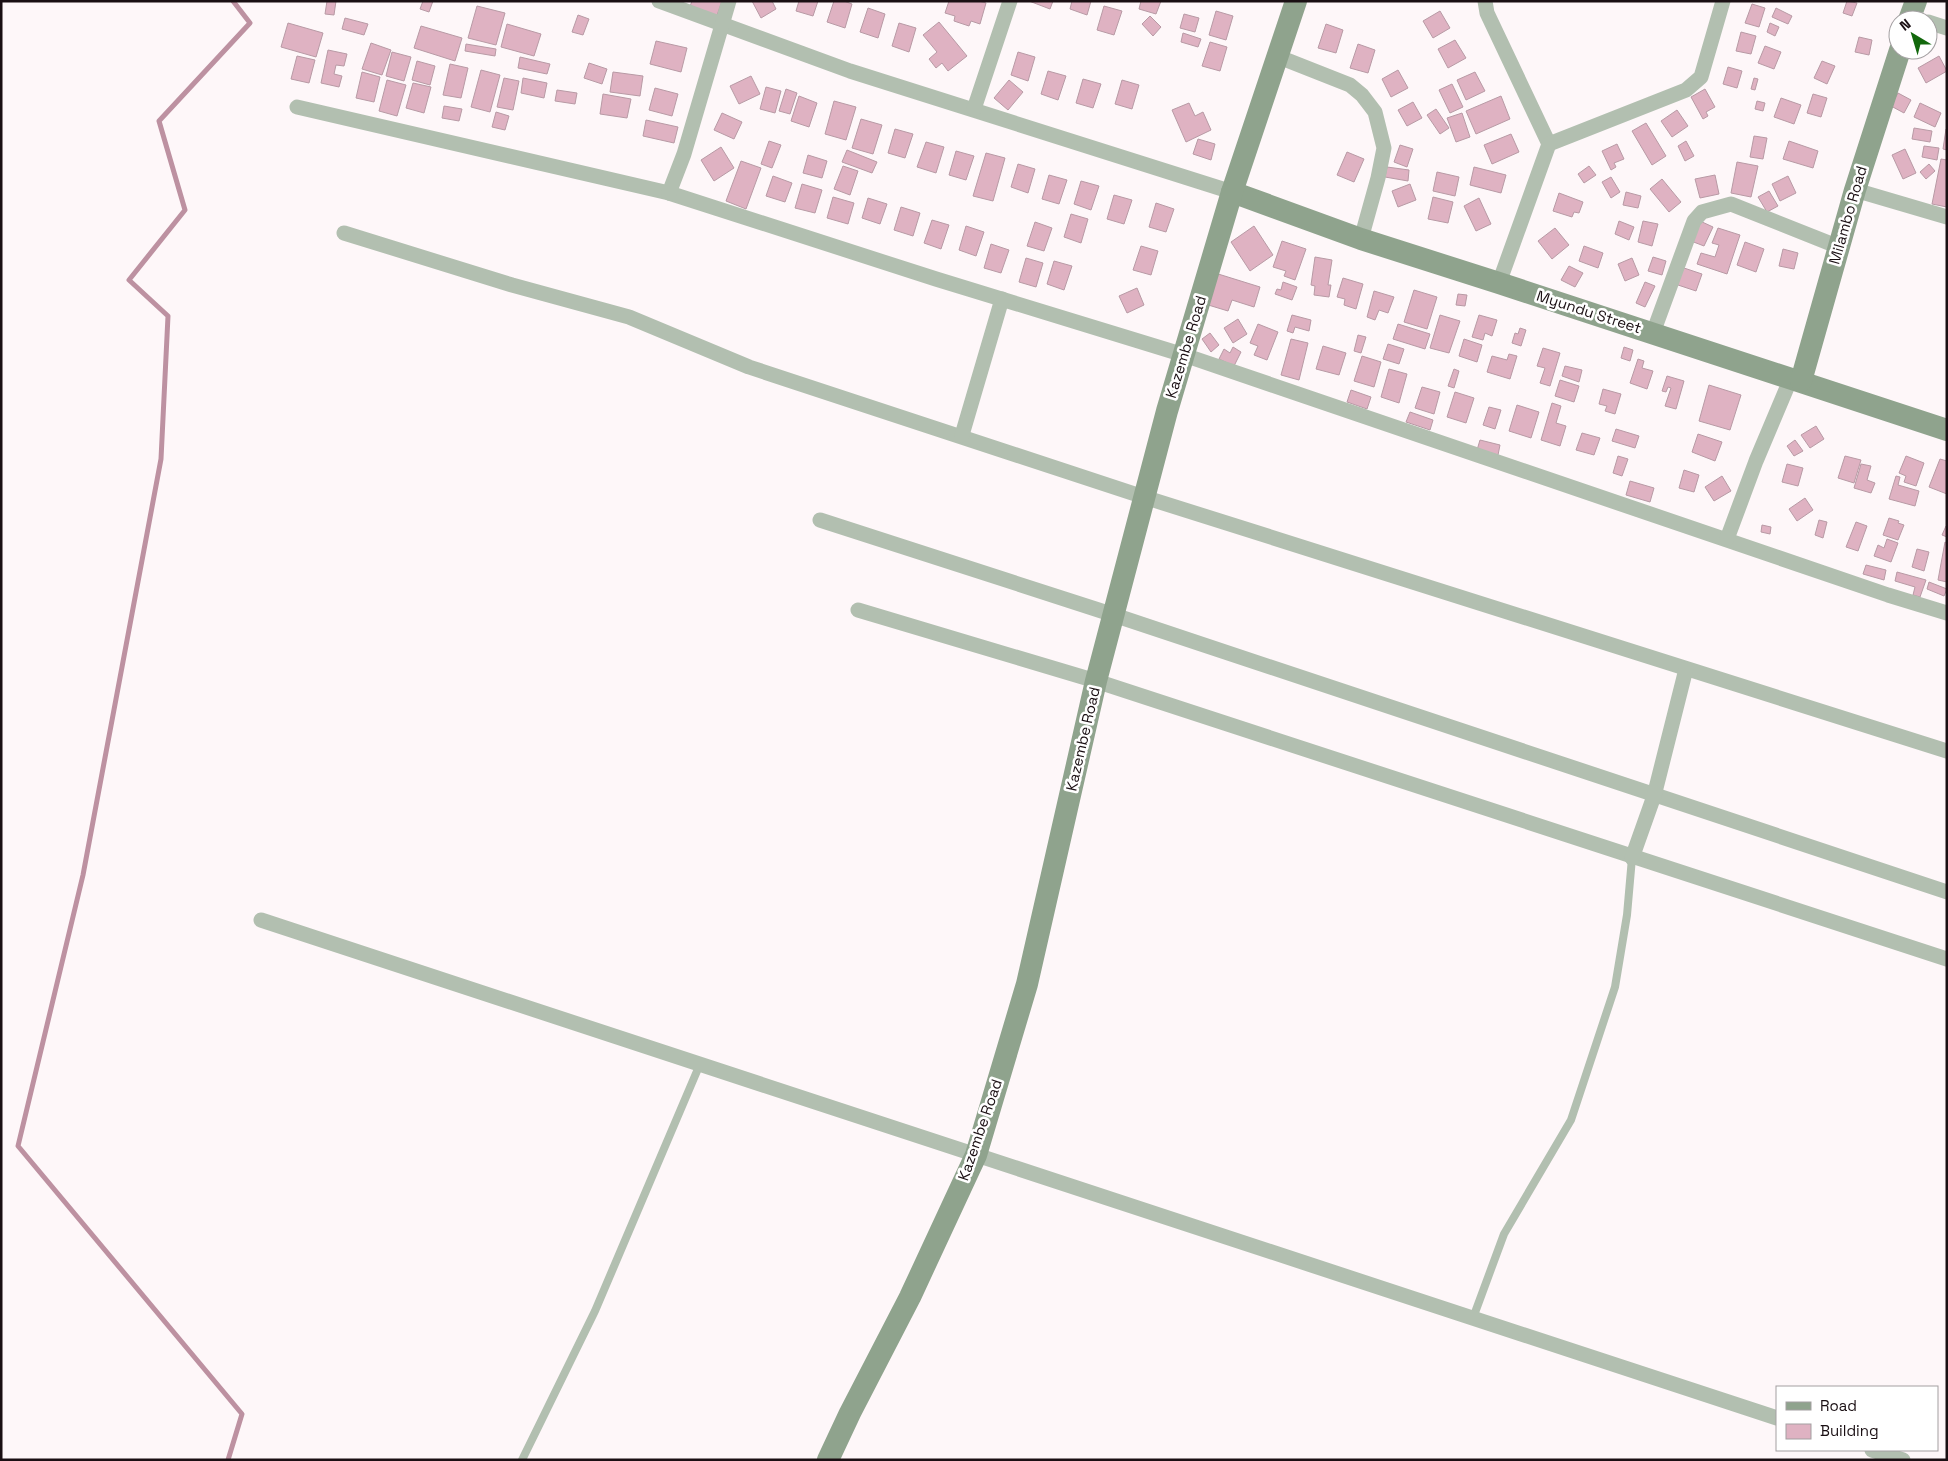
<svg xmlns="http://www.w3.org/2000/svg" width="1948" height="1461" font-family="'Space Grotesk',sans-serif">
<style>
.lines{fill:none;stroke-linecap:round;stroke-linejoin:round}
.stream{stroke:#bd91a1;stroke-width:5}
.building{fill:#dfb2c2;stroke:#b89aa5}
.lane{stroke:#b2bfb0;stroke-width:8}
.street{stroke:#b2bfb0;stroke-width:15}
.secondary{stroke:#8fa38d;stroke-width:22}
.labels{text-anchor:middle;stroke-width:5;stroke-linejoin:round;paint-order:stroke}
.street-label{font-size:15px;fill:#1a0f13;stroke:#fff}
</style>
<rect width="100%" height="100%" fill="#fef7f9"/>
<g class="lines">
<!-- stream -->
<path class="stream" d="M228,1460L242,1414L18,1146L83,875L161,459L168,316L129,280L185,210L159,121L250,23L233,1"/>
</g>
<!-- building -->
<g class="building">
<path d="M327,1H336L334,15L325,14Z"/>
<path d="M423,1H433L429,12L420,9Z"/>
<path d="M692,1H722L716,18L689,9Z"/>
<path d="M752,1H772L776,9L761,18Z"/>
<path d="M799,1H818L813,16L796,11Z"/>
<path d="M834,1H844L852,4L845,28L827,22Z"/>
<path d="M949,1H979L986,3L980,24L971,21L969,26L954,21L955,16L945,13Z"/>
<path d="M1029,1H1053L1050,9Z"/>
<path d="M1072,1H1091L1087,15L1070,9Z"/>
<path d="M1141,1H1161L1156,14L1139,9Z"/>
<path d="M1847,1L1857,3L1852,16L1843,13Z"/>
<path d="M1752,4L1765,8L1759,27L1745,23Z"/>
<path d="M477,6L505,13L496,45L468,38Z"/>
<path d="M1104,6L1122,11L1114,35L1097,30Z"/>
<path d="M868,8L885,14L878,38L860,32Z"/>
<path d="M1776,8L1792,16L1788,24L1772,17Z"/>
<path d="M1216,11L1233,16L1226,40L1209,35Z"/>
<path d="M1440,11L1450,28L1433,38L1423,21Z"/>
<path d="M1184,14L1199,18L1195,32L1180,28Z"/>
<path d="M578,15L589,19L583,35L572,32Z"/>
<path d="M1150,16L1161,27L1153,36L1142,24Z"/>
<path d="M345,18L368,24L364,35L342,29Z"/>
<path d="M939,22L967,56L948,71L942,63L936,68L929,59L937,52L923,35Z"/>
<path d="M288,23L323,33L316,57L281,47Z"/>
<path d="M899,23L916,28L909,52L892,46Z"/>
<path d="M1770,23L1779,27L1775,36L1767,32Z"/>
<path d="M507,24L541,34L534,56L501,47Z"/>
<path d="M1326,24L1343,30L1336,53L1318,48Z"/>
<path d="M421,26L462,38L455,61L414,48Z"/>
<path d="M1741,32L1756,36L1751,54L1736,51Z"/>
<path d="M1183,33L1201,39L1198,47L1181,42Z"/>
<path d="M1859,37L1872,40L1869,55L1855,52Z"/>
<path d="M1455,40L1466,58L1448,68L1438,49Z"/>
<path d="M656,41L687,48L681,72L650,64Z"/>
<path d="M1210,42L1227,47L1220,71L1202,66Z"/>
<path d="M371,43L391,50L382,75L362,69Z"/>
<path d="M466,44L496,49L495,56L465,51Z"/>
<path d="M1358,44L1375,50L1368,73L1350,68Z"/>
<path d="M1765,46L1781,52L1774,69L1758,63Z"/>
<path d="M328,50L347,54L344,66L336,65L334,74L342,76L339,87L321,83Z"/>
<path d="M392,52L411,57L404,81L386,76Z"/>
<path d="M1018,52L1035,57L1028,81L1011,75Z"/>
<path d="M297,56L315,60L309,83L291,79Z"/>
<path d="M1939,56L1947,71L1926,83L1918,68Z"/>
<path d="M520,57L550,64L547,74L518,68Z"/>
<path d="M417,61L435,66L430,85L412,80Z"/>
<path d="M1822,61L1835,66L1827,84L1814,78Z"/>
<path d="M589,63L607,69L602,84L584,78Z"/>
<path d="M450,64L468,68L461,98L443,95Z"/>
<path d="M1728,67L1742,71L1737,88L1723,84Z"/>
<path d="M481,70L500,75L490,112L471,107Z"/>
<path d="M1398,70L1408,88L1391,97L1382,79Z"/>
<path d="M1048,71L1066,76L1058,100L1041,94Z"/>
<path d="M362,72L380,77L374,102L356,98Z"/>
<path d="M613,72L643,76L640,96L610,92Z"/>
<path d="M1475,72L1485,91L1466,100L1457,80Z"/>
<path d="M751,76L760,94L739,104L730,86Z"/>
<path d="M504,78L519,81L513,110L497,107Z"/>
<path d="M523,78L547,83L544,98L521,93Z"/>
<path d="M1754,78L1758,79L1755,90L1751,89Z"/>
<path d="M1083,79L1101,84L1093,108L1076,103Z"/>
<path d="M387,80L406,85L397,116L379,111Z"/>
<path d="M1009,80L1023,92L1008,110L994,98Z"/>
<path d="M1122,80L1139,85L1132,109L1115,104Z"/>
<path d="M413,83L431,87L424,113L406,108Z"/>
<path d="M1452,84L1463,107L1450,113L1439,90Z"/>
<path d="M766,87L781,91L775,113L760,109Z"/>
<path d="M655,88L678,94L672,116L649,110Z"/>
<path d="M786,89L797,93L790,114L779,111Z"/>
<path d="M1705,89L1715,107L1706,112L1708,116L1703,119L1691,97Z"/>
<path d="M557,90L577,93L575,104L555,101Z"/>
<path d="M1898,93L1911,100L1904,113L1891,106Z"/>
<path d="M603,94L631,99L627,118L600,114Z"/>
<path d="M1813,94L1827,98L1821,117L1807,113Z"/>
<path d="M799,96L817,103L809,127L791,121Z"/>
<path d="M1501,96L1510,119L1476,134L1466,111Z"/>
<path d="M1781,98L1801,105L1794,124L1774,117Z"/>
<path d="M834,101L856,107L846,140L825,134Z"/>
<path d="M1757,101L1765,103L1763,111L1755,109Z"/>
<path d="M1413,102L1422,118L1407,126L1398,110Z"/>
<path d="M1189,103L1195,116L1203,112L1211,130L1186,142L1172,110Z"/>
<path d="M1920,103L1941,113L1935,127L1914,117Z"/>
<path d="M444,106L462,109L459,121L442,118Z"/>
<path d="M1436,109L1449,128L1440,134L1427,115Z"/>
<path d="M1677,110L1688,126L1672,137L1661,121Z"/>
<path d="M496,112L509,116L505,130L492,127Z"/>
<path d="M722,113L742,122L734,139L714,130Z"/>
<path d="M1462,113L1470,137L1456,142L1447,118Z"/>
<path d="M861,119L882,125L873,154L852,148Z"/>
<path d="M646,120L678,127L674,143L643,136Z"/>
<path d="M1646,123L1666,156L1652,165L1632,131Z"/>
<path d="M1914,128L1932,131L1930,142L1912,139Z"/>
<path d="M895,129L913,134L905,158L888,153Z"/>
<path d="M1946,129H1947V150L1943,149Z"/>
<path d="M1511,134L1519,152L1492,164L1484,145Z"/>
<path d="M1754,136L1767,138L1763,159L1750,157Z"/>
<path d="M1198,139L1215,144L1211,160L1193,154Z"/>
<path d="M769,141L781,145L772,168L761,164Z"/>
<path d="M1686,141L1694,156L1685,161L1678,146Z"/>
<path d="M1789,141L1818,151L1813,168L1783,159Z"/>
<path d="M926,142L944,147L936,173L917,167Z"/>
<path d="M1617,144L1624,159L1614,163L1616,167L1611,170L1602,151Z"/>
<path d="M1400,145L1413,149L1407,167L1394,162Z"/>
<path d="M1924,146L1939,148L1937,160L1922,157Z"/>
<path d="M721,147L734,168L714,181L701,160Z"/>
<path d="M1905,149L1916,173L1903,179L1892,155Z"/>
<path d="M847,150L877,162L872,173L842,162Z"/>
<path d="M956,151L974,156L966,180L949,175Z"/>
<path d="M1347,152L1364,159L1354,182L1337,175Z"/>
<path d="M986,153L1005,158L993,201L973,196Z"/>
<path d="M808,155L827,161L822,178L803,173Z"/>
<path d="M1941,159L1947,160V207L1932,204Z"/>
<path d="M741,161L761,168L746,209L726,201Z"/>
<path d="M1737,162L1758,166L1751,197L1731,193Z"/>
<path d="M1018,164L1035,169L1028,193L1011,187Z"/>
<path d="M1929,164L1935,171L1926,179L1920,172Z"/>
<path d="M843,166L858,171L850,195L834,189Z"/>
<path d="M1589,166L1596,175L1584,183L1578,174Z"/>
<path d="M1387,167L1409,170L1408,181L1385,177Z"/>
<path d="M1474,167L1506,175L1501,193L1470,185Z"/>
<path d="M1437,172L1459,177L1455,196L1433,191Z"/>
<path d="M1049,175L1067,180L1059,204L1042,199Z"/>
<path d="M1715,175L1719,194L1700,198L1695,179Z"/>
<path d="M773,176L792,183L785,202L766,196Z"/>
<path d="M1788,176L1796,193L1780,201L1772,184Z"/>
<path d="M1611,177L1620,192L1611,198L1602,182Z"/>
<path d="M1662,179L1681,202L1669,212L1650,189Z"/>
<path d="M1081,181L1099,186L1091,210L1074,204Z"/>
<path d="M802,184L822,190L815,213L795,208Z"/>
<path d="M1410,184L1416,200L1398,207L1392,191Z"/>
<path d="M1769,191L1778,206L1767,212L1758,197Z"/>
<path d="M1626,192L1641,196L1638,208L1623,205Z"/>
<path d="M1559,193L1583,202L1579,213L1574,212L1572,217L1553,211Z"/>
<path d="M1114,195L1132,200L1124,224L1107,219Z"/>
<path d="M833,197L854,203L848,224L827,218Z"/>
<path d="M1433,197L1453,202L1448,223L1428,219Z"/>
<path d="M868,198L887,204L880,224L862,218Z"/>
<path d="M1479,198L1491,224L1476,231L1464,206Z"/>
<path d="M1156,203L1174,209L1166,232L1149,227Z"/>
<path d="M901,207L920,213L913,236L894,230Z"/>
<path d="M1071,214L1088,219L1081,243L1064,237Z"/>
<path d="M932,220L949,225L941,249L924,243Z"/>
<path d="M1619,221L1634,227L1629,240L1615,234Z"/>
<path d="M1643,221L1658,224L1652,246L1638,242Z"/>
<path d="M1700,221L1713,227L1704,246L1691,241Z"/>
<path d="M1035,222L1052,228L1044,251L1027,246Z"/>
<path d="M966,226L984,232L976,256L959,250Z"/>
<path d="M1254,226L1273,255L1250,271L1231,242Z"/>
<path d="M1555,228L1569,245L1552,259L1538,241Z"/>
<path d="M1718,228L1740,235L1727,274L1697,264L1701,253L1715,257L1719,245L1712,243Z"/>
<path d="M1282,241L1306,249L1295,280L1284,276L1286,271L1273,267Z"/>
<path d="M1745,242L1764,249L1756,272L1737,265Z"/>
<path d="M991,244L1009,250L1001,273L984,268Z"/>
<path d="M1141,246L1158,251L1151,275L1133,270Z"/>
<path d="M1584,246L1603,253L1598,268L1579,261Z"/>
<path d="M1783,249L1798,253L1794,269L1779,266Z"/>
<path d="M1315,257L1332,260L1328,285H1331L1329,297L1314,295L1315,286L1311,285Z"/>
<path d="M1653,257L1666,261L1662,275L1648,271Z"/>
<path d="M1026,258L1043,263L1036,287L1019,282Z"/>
<path d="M1632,258L1639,275L1625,281L1618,264Z"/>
<path d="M1054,261L1072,266L1064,290L1047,284Z"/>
<path d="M1569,266L1583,273L1575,287L1561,280Z"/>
<path d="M1681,267L1702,274L1696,291L1675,284Z"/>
<path d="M1215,273L1260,287L1254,307L1232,300L1228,311L1205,304Z"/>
<path d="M1343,278L1363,284L1356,309L1344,305L1345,299L1337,297Z"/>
<path d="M1283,282L1297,287L1292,300L1275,294L1277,289L1281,290Z"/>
<path d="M1645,282L1655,286L1645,307L1636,303Z"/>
<path d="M1137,288L1144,305L1127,313L1119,296Z"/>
<path d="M1414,290L1437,297L1427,329L1404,322Z"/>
<path d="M1374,291L1394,297L1388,313L1379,310L1375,320L1367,317Z"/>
<path d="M1458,294L1467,295L1465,306L1456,305Z"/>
<path d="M1292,315L1311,320L1309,331L1295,327L1293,333L1287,331Z"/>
<path d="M1440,315L1460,321L1449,353L1430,348Z"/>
<path d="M1479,315L1497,320L1492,336L1485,333L1483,340L1472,337Z"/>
<path d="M1238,319L1247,334L1233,343L1224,328Z"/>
<path d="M1258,324L1278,332L1267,360L1254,355L1258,346L1250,343Z"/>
<path d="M1398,324L1430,334L1425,349L1393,339Z"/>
<path d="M1520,328L1526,330L1521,346L1512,343L1515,333L1518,334Z"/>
<path d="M1210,333L1219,345L1211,352L1202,339Z"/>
<path d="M1358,335L1366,337L1361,353L1354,351Z"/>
<path d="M1291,339L1308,343L1299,380L1281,375Z"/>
<path d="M1464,339L1482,345L1477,362L1459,356Z"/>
<path d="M1388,344L1404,349L1399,364L1383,359Z"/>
<path d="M1323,346L1346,353L1339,375L1316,369Z"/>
<path d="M1233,347L1241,352L1234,366L1219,359L1224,349L1230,353Z"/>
<path d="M1624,347L1633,350L1630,361L1621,358Z"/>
<path d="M1543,348L1560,353L1550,386L1540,383L1545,368L1537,366Z"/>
<path d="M1509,354L1517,356L1510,379L1487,372L1492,356L1507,360Z"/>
<path d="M1362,356L1381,362L1374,387L1354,381Z"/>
<path d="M1638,359L1644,361L1642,368L1653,371L1647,389L1630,383Z"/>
<path d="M1565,366L1582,370L1579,382L1562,376Z"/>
<path d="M1389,369L1407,374L1399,403L1381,397Z"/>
<path d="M1454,369L1459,371L1454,388L1448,386Z"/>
<path d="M1667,376L1684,381L1676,409L1665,406L1671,388L1668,387L1666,392L1662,391Z"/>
<path d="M1560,380L1579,386L1574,402L1555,396Z"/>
<path d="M1709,385L1741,395L1730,430L1699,421Z"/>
<path d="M1422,387L1440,392L1434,414L1415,408Z"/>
<path d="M1603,389L1621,394L1615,414L1605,411L1607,406L1599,404Z"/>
<path d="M1351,390L1371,397L1367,409L1347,402Z"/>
<path d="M1455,392L1474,398L1466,423L1447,417Z"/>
<path d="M1552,403L1561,406L1556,423L1566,426L1560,446L1541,440Z"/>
<path d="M1517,405L1539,412L1531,438L1509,431Z"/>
<path d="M1489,407L1501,410L1495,429L1483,425Z"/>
<path d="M1410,412L1433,420L1430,430L1406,422Z"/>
<path d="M1816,426L1824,439L1810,448L1801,435Z"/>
<path d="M1616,429L1639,436L1635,448L1612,441Z"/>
<path d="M1582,433L1600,438L1594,455L1576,450Z"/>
<path d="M1698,434L1722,442L1715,461L1692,452Z"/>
<path d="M1480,440L1500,445L1498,455L1477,450Z"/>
<path d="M1795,440L1803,451L1794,456L1787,446Z"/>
<path d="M1618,456L1628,459L1622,476L1613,473Z"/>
<path d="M1845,456L1861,460L1854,483L1838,478Z"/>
<path d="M1906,456L1924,463L1916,486L1904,482L1906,476L1899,473Z"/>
<path d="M1940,459L1947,461V494L1929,487Z"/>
<path d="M1787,464L1803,468L1798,486L1782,482Z"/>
<path d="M1861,464L1871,466L1867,480L1875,483L1871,493L1854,488Z"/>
<path d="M1684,470L1699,475L1694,492L1679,488Z"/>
<path d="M1722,476L1731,491L1714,501L1705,487Z"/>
<path d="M1896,476L1900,477L1898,485L1919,491L1915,506L1889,499Z"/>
<path d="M1630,481L1654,488L1650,502L1626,495Z"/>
<path d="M1805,498L1813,510L1797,521L1789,509Z"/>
<path d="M1889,518L1899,521L1898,523L1904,525L1898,540L1883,535Z"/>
<path d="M1819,520L1827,522L1823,538L1815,535Z"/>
<path d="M1856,522L1867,526L1858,551L1846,547Z"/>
<path d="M1762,525L1771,527L1770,534L1761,532Z"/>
<path d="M1946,526H1947V537L1942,535Z"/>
<path d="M1887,539L1898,543L1891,562L1874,556L1878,545L1884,548Z"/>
<path d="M1945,542L1947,543V582L1938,580Z"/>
<path d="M1917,549L1929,552L1924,571L1912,567Z"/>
<path d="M1866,565L1886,570L1884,580L1863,574Z"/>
<path d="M1897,572L1926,580L1920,597L1913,595L1915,587L1895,581Z"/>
<path d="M1929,582L1947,589L1944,596L1927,589Z"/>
</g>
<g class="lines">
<!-- lane -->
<g class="lane">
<path d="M1473,1318L1504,1234L1571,1120L1615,987L1627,915L1632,858"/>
<path d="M522,1460L595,1311L700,1064"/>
</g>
<!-- street -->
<g class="street">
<path d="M659,1L850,71L1232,192"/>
<path d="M1485,1L1487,13L1549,144L1499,283"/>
<path d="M1928,22L1947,28"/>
<path d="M1279,57L1350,85L1362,95L1375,112L1384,148L1378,178L1361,239"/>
<path d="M297,107L669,193L936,279L1184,355L1888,595L1947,613"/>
<path d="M974,109L1010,1"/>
<path d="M1549,144L1686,90L1701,77L1723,1"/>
<path d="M1855,190L1947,217"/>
<path d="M669,193L684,154L729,1"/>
<path d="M344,233L512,285L629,317L749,367L1144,497L1947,751"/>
<path d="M1653,333L1694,221L1702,212L1731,204L1839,247"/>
<path d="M962,435L1002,299"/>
<path d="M820,520L1114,615L1947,892"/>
<path d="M1727,539L1756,461L1791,378"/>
<path d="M858,610L1096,681L1947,959"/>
<path d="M1632,858L1654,796L1686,669"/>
<path d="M261,920L1777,1418"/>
<path d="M1872,1450L1903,1460"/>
</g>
<!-- secondary -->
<g class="secondary">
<path d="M1909,20L1916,1"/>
<path d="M1232,192L1361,239L1499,283L1947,430"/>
<path d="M1801,381L1855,190L1900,50"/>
<path d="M828,1460L850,1413L910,1297L976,1155L1027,984L1096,681L1167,411L1232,192L1296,1"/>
</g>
</g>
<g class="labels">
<!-- street labels -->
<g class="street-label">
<text transform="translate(1848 215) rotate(-74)" y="5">Milambo Road</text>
<text transform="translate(1589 312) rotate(18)" y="5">Myundu Street</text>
<text transform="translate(1186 347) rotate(-73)" y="5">Kazembe Road</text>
<text transform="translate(1083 739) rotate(-77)" y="5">Kazembe Road</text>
<text transform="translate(980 1130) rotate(-71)" y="5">Kazembe Road</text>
</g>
</g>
<!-- border -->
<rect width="1948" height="1461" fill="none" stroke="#1a0f13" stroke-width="5"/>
<!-- legend -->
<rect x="1776" y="1386" width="162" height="65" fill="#ffffff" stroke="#a39fa1"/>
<rect x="1786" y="1402" width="25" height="8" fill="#8fa38d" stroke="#a39fa1"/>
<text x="1820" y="1411" font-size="15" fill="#1a0f13">Road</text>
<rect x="1786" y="1424" width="25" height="15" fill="#dfb2c2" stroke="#a39fa1"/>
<text x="1820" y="1436" font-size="15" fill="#1a0f13">Building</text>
<!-- north arrow -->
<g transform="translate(1913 35) rotate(322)"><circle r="24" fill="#ffffff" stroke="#a39fa1"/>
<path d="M0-4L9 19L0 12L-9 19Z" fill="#12680c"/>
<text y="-8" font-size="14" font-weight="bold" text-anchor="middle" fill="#1a0f13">N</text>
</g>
</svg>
